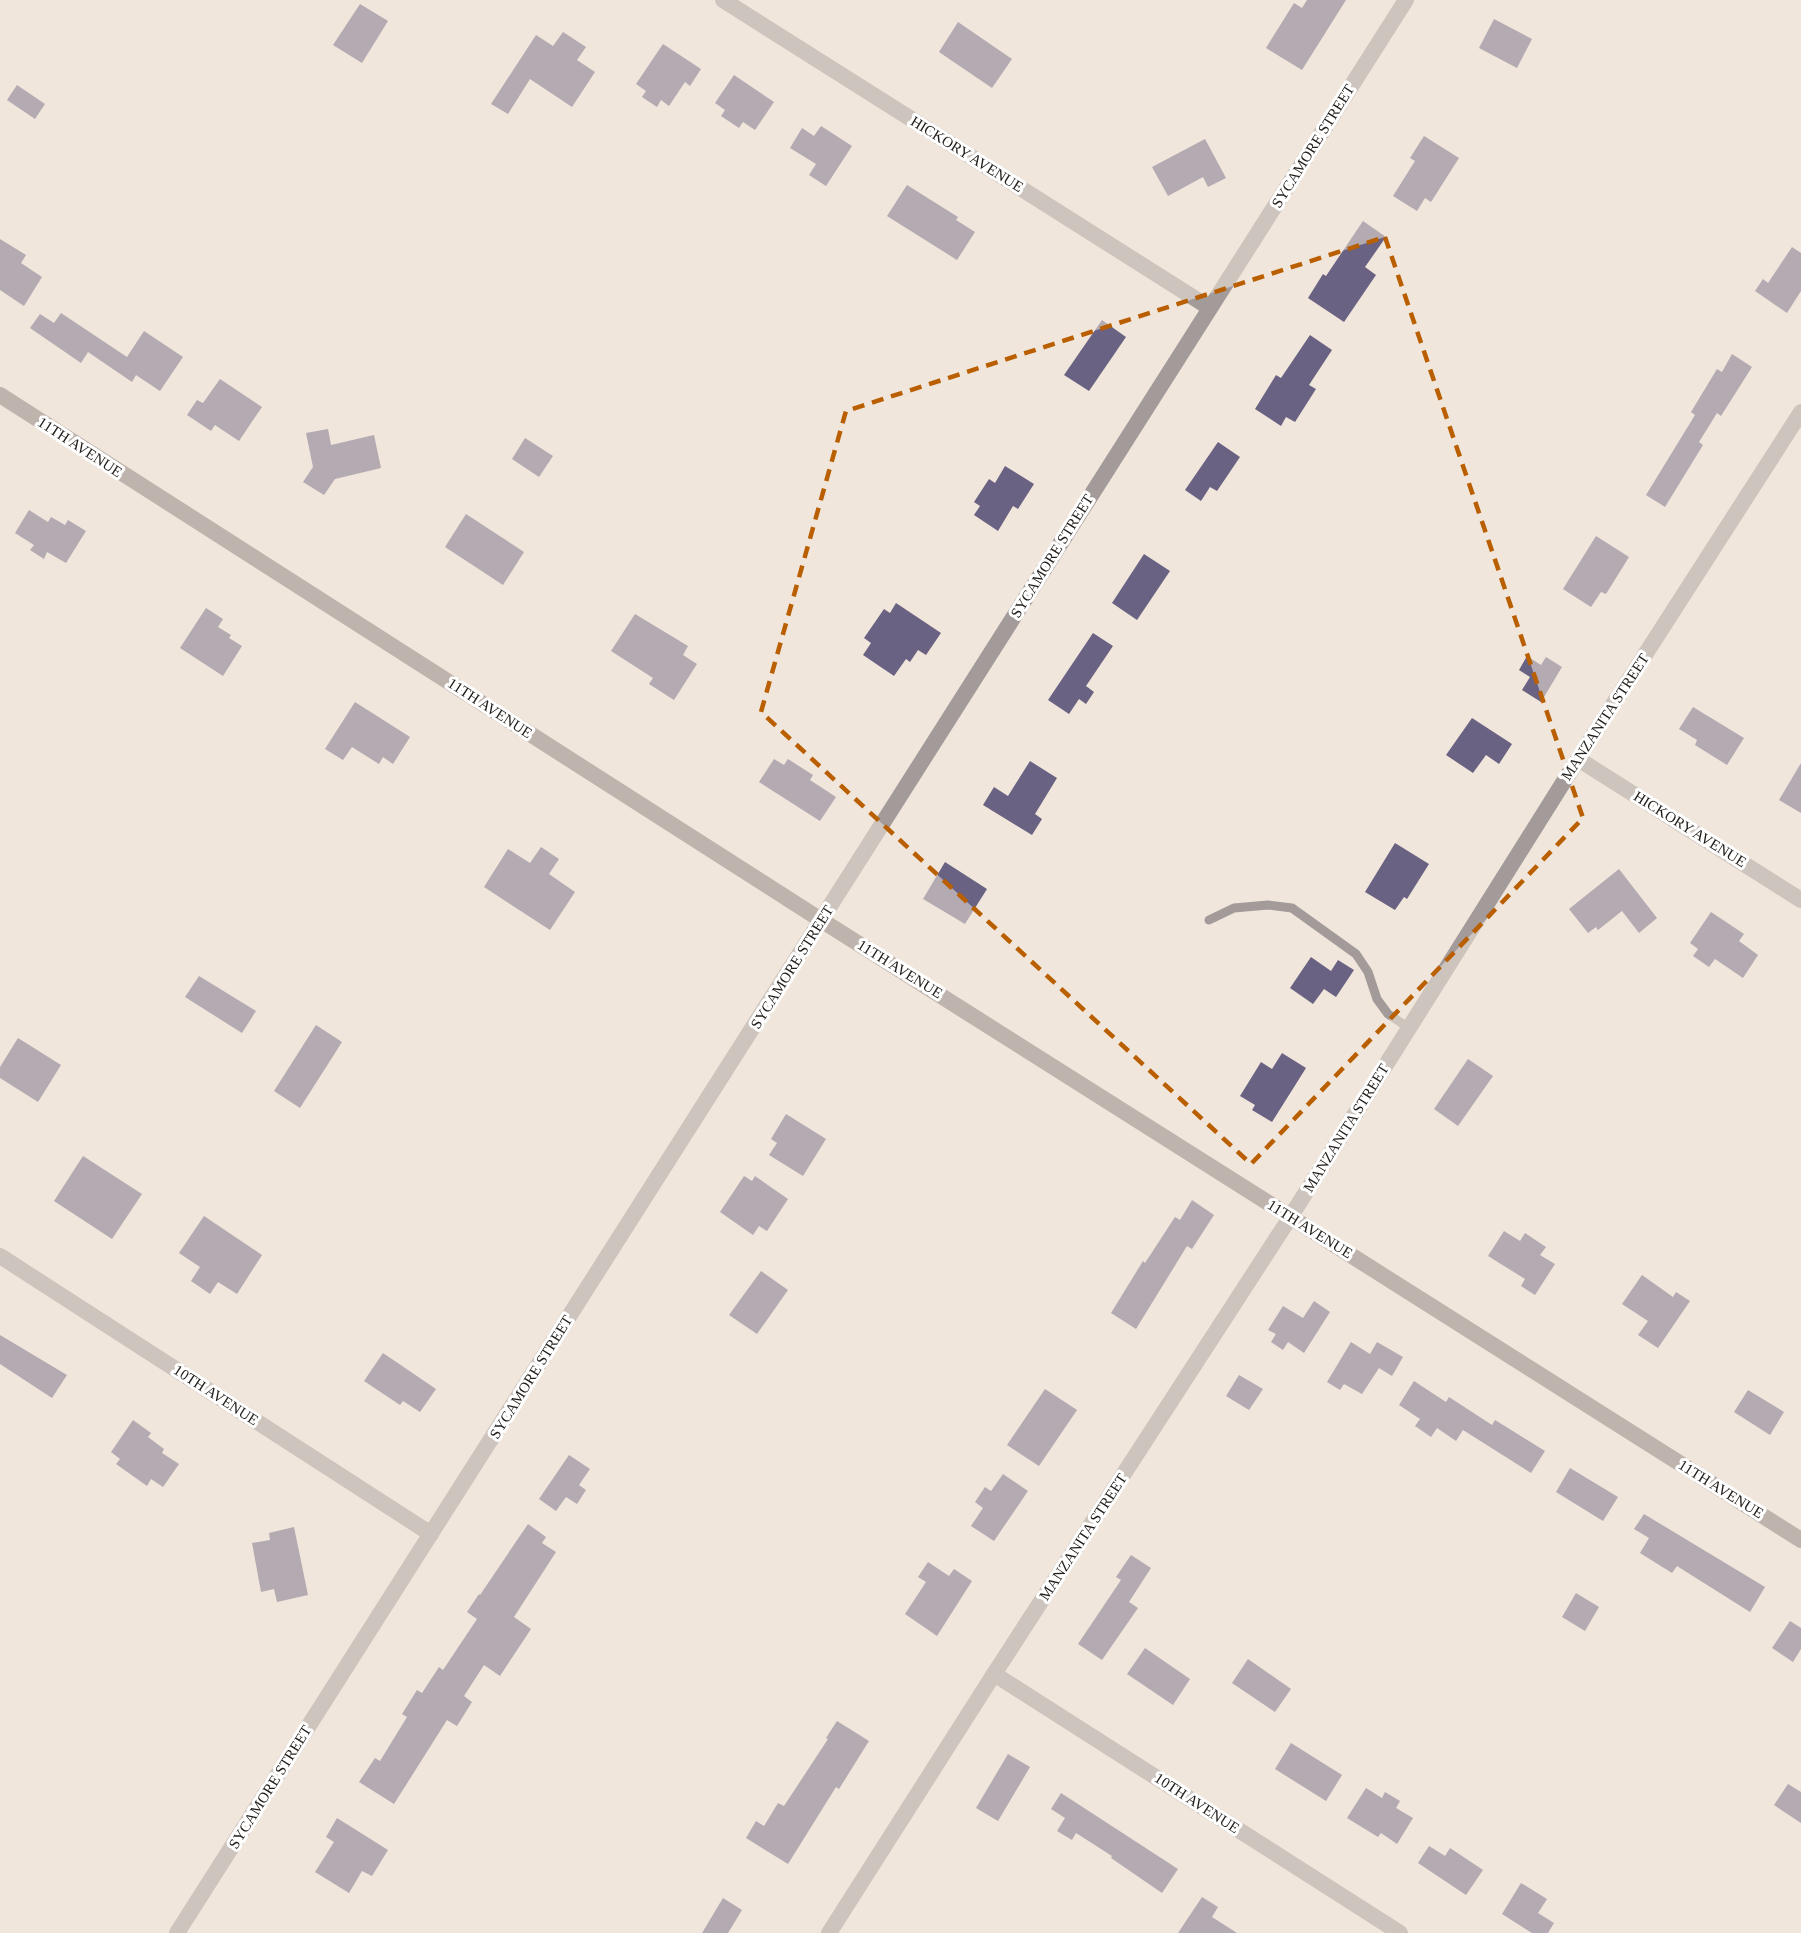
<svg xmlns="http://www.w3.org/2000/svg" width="1801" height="1933" font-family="Georgia,serif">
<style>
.building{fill:#6a6282}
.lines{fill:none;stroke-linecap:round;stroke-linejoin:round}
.service{stroke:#a29b9a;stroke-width:9}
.minor{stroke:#a29b9a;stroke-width:16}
.secondary{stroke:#807675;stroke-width:16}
.marked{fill:none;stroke:#b95f00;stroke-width:4.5;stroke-dasharray:12 8;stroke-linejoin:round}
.labels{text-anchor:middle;stroke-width:6;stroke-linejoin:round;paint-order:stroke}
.street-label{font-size:15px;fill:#1f1b18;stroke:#fff}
</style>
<rect width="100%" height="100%" fill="#f0e6db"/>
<!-- building -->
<g class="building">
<path d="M1307,0H1346L1302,70L1266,48L1294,3L1302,8Z"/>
<path d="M360,4L388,21L362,63L333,45Z"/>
<path d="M1494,19L1532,39L1517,68L1479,48Z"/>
<path d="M958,22L1012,59L992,88L939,52Z"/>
<path d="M563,32L586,47L577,60L595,72L572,107L530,79L508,114L491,104L536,35L553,46Z"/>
<path d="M663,44L701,69L690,86L685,82L669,106L661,100L657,107L642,97L646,91L636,84Z"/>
<path d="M734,75L774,102L755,130L743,122L739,128L721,116L725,110L715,103Z"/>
<path d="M17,85L45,104L35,119L7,100Z"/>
<path d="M821,126L852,146L826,186L809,175L816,164L790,148L802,128L814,136Z"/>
<path d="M1424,136L1459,158L1431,202L1425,198L1417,211L1393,196L1415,161L1410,158Z"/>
<path d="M1205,139L1226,178L1208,187L1203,177L1168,196L1152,167Z"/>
<path d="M907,185L958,217L956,220L975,232L957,260L887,216Z"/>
<path d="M1363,221L1386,237L1365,267L1376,275L1344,322L1308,298L1323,274L1326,276Z"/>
<path d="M0,239L26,255L21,263L42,277L24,306L0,290Z"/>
<path d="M1792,247L1801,253V291L1787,313L1755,291L1763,279L1768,283Z"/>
<path d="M61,313L127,357L144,331L183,357L160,391L136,375L132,382L88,352L81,363L30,328L40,314L54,323Z"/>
<path d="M1102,320L1126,337L1089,391L1064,375Z"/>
<path d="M1310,335L1332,350L1309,385L1316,389L1295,422L1286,417L1281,426L1255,409L1276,375L1281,378Z"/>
<path d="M1732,354L1752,367L1721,416L1717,413L1699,442L1703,445L1665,507L1646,495L1695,415L1691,412L1717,369L1722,372Z"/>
<path d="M220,379L262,407L239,441L215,425L211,431L187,415L197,400L203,403Z"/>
<path d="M328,429L331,445L374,435L381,468L335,479L324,495L303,482L313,467L306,433Z"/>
<path d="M525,438L553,456L539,477L512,459Z"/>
<path d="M1218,442L1240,457L1217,491L1210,487L1201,501L1185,490Z"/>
<path d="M1005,466L1034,484L1018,509L1013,506L998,531L974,515L980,506L974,502L989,479L995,483Z"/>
<path d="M29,510L48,522L51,517L65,525L68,520L86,531L66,563L47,552L44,559L30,550L34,545L15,533Z"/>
<path d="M466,514L524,552L503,585L445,547Z"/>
<path d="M1596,536L1629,557L1606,594L1601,592L1591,607L1563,589Z"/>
<path d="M1144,554L1170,571L1137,620L1112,603Z"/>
<path d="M896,603L941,633L926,655L918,650L910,662L906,659L894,676L863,655L871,643L864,638L884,609L890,613Z"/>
<path d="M206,608L223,619L218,627L231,635L229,638L242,646L223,676L180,648Z"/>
<path d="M635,614L688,646L683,655L697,664L674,700L649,684L653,678L611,651Z"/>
<path d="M1093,633L1113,646L1086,686L1094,692L1086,704L1079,699L1069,714L1048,700Z"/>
<path d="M1527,656L1541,665L1546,657L1562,667L1541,702L1522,690L1530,677L1519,670Z"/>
<path d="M355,702L410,737L393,764L383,757L379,764L352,747L343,760L325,749Z"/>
<path d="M1693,707L1744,738L1727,765L1695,745L1697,740L1679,729Z"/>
<path d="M1472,718L1512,744L1499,764L1486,755L1473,773L1446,755Z"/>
<path d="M774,759L784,765L788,759L813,775L810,780L836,797L820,821L759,782Z"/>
<path d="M1030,761L1057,778L1035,814L1042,819L1032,835L983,805L994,787L1008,796Z"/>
<path d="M1801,763V813L1779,800Z"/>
<path d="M1395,843L1429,864L1407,899L1404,897L1395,910L1365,892Z"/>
<path d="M541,847L559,859L549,874L575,892L550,930L484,887L508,849L530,863Z"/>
<path d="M945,862L987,889L965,924L923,899Z"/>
<path d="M1619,869L1657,918L1639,933L1622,911L1598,930L1596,927L1588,933L1569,909Z"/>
<path d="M1711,912L1744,934L1739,941L1758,955L1743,978L1715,959L1709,967L1693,956L1698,949L1690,943Z"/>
<path d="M1311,957L1331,971L1338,960L1354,970L1336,997L1324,989L1313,1004L1290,988Z"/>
<path d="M199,976L256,1011L242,1033L185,997Z"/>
<path d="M316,1025L342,1042L300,1108L274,1091Z"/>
<path d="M18,1038L61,1065L38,1102L0,1078V1067Z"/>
<path d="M1282,1053L1306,1068L1272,1122L1252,1110L1255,1105L1240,1096L1261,1062L1272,1069Z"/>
<path d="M1468,1059L1493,1076L1458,1126L1434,1109Z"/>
<path d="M786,1114L826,1139L803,1176L769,1155L777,1143L771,1139Z"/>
<path d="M83,1156L142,1194L112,1239L54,1201Z"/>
<path d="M744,1176L752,1181L755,1176L788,1199L767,1231L759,1226L753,1235L720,1212Z"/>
<path d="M1192,1200L1214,1215L1192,1249L1187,1246L1136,1329L1111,1313L1143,1261L1145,1263L1175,1217L1180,1220Z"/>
<path d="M204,1216L262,1255L237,1294L218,1282L210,1294L191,1281L200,1267L179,1253Z"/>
<path d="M1504,1231L1520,1241L1525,1233L1546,1247L1540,1255L1555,1264L1535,1295L1521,1286L1525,1279L1488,1256Z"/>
<path d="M761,1271L788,1290L757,1334L729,1315Z"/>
<path d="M1642,1275L1673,1297L1676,1292L1690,1301L1658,1348L1638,1335L1648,1321L1622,1304Z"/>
<path d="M1314,1301L1330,1312L1304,1353L1288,1342L1283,1350L1271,1342L1276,1334L1268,1330L1283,1306L1303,1318Z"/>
<path d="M0,1335L67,1375L52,1398L0,1364Z"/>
<path d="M1351,1342L1370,1354L1377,1342L1403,1357L1392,1376L1379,1368L1362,1394L1344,1384L1340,1390L1327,1382Z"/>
<path d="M383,1353L436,1389L420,1412L403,1401L400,1405L364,1381Z"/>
<path d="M1239,1375L1263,1389L1249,1410L1226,1396Z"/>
<path d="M1414,1381L1446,1402L1449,1397L1492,1425L1495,1420L1545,1451L1531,1473L1463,1430L1456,1441L1437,1428L1431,1437L1415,1426L1420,1419L1399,1405Z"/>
<path d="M1045,1389L1077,1410L1039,1466L1007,1445Z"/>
<path d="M1748,1390L1784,1412L1770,1435L1734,1412Z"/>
<path d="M133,1420L151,1433L148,1437L164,1449L162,1453L179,1464L163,1487L151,1479L147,1486L116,1464L120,1459L111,1452Z"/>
<path d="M569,1455L590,1469L579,1485L586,1490L577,1504L566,1497L556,1511L539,1499Z"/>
<path d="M1570,1468L1618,1497L1603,1521L1556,1492Z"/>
<path d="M1003,1474L1028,1491L994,1541L971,1526L983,1508L975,1502L985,1487L991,1491Z"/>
<path d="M1644,1514L1765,1587L1750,1612L1677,1566L1672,1573L1640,1553L1649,1538L1634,1529Z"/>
<path d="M528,1524L546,1537L542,1543L556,1552L514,1617L531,1629L500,1676L484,1665L464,1696L472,1702L457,1726L447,1720L394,1804L359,1782L375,1758L380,1761L407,1717L402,1714L417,1690L422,1693L439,1667L443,1670L477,1619L467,1612L479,1594L480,1595Z"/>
<path d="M294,1527L308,1595L277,1602L274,1589L261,1592L252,1543L270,1540L269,1533Z"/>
<path d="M1131,1555L1151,1568L1129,1602L1138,1608L1102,1660L1078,1644L1121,1580L1116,1577Z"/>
<path d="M928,1562L949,1576L954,1569L972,1581L937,1636L905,1614L926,1582L918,1577Z"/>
<path d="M1576,1593L1599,1607L1585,1631L1562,1617Z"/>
<path d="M1790,1621L1801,1628V1649L1793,1662L1772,1648Z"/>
<path d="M1145,1648L1190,1679L1173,1705L1127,1674Z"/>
<path d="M1248,1659L1291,1689L1275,1712L1232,1683Z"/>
<path d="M837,1721L869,1741L839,1789L836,1787L788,1864L746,1838L756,1821L764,1826L778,1803L784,1806L828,1739L826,1738Z"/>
<path d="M1291,1743L1342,1775L1326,1801L1275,1769Z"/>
<path d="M1008,1754L1030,1767L998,1821L976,1808Z"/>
<path d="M1788,1784L1801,1792V1823L1774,1805Z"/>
<path d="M1366,1788L1382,1798L1385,1792L1400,1801L1396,1808L1413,1818L1397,1844L1381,1833L1378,1837L1347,1818Z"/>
<path d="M1061,1793L1178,1869L1162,1893L1111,1858L1112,1856L1076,1833L1072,1840L1057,1831L1065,1818L1051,1809Z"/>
<path d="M337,1818L388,1850L372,1876L362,1871L349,1893L315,1872L334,1842L326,1837Z"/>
<path d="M1429,1846L1445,1856L1450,1848L1483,1870L1466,1895L1418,1863Z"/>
<path d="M1521,1883L1547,1899L1538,1913L1554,1923L1548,1933H1532L1502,1914Z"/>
<path d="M1202,1897L1218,1907L1212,1917L1237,1933H1178Z"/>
<path d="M723,1898L742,1910L728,1933H702Z"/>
</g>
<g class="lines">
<!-- service -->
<path class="service" d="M1209,920L1234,908L1268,905L1292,908L1356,954L1368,972L1377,999L1388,1014L1409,1028"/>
<!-- minor -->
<g class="minor">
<path d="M723,0L1210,308"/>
<path d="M1578,759L1801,900"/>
<path d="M0,1256L431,1534"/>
<path d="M994,1674L1400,1933"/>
<path d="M177,1933L1406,0"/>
<path d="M829,1933L994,1674L1291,1216L1578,759L1801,412"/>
</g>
<!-- secondary -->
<path class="secondary" d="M0,395L821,920L1801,1540"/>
</g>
<!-- marked area -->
<path d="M0 0H1801V1933H0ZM1385,237L1583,818L1251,1164L761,712L846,411Z" fill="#f0e6db" fill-opacity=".55" fill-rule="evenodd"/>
<path class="marked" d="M1385,237L1583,818L1251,1164L761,712L846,411Z"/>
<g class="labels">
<!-- street labels -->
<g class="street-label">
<text transform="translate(1313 146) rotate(-58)" y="5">SYCAMORE STREET</text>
<text transform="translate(967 154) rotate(32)" y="5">HICKORY AVENUE</text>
<text transform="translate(80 447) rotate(33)" y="5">11TH AVENUE</text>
<text transform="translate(1052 556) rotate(-58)" y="5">SYCAMORE STREET</text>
<text transform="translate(490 708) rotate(33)" y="5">11TH AVENUE</text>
<text transform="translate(1605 717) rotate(-57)" y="5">MANZANITA STREET</text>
<text transform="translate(1690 829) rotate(32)" y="5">HICKORY AVENUE</text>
<text transform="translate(792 967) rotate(-58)" y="5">SYCAMORE STREET</text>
<text transform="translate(900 969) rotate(32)" y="5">11TH AVENUE</text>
<text transform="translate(1346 1128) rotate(-58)" y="5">MANZANITA STREET</text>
<text transform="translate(1310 1229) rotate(32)" y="5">11TH AVENUE</text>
<text transform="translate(531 1377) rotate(-58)" y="5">SYCAMORE STREET</text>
<text transform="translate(216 1395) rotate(33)" y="5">10TH AVENUE</text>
<text transform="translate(1721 1489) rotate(32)" y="5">11TH AVENUE</text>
<text transform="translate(1083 1537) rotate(-57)" y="5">MANZANITA STREET</text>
<text transform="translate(270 1787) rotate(-58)" y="5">SYCAMORE STREET</text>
<text transform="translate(1197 1803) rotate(33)" y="5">10TH AVENUE</text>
</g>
</g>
</svg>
